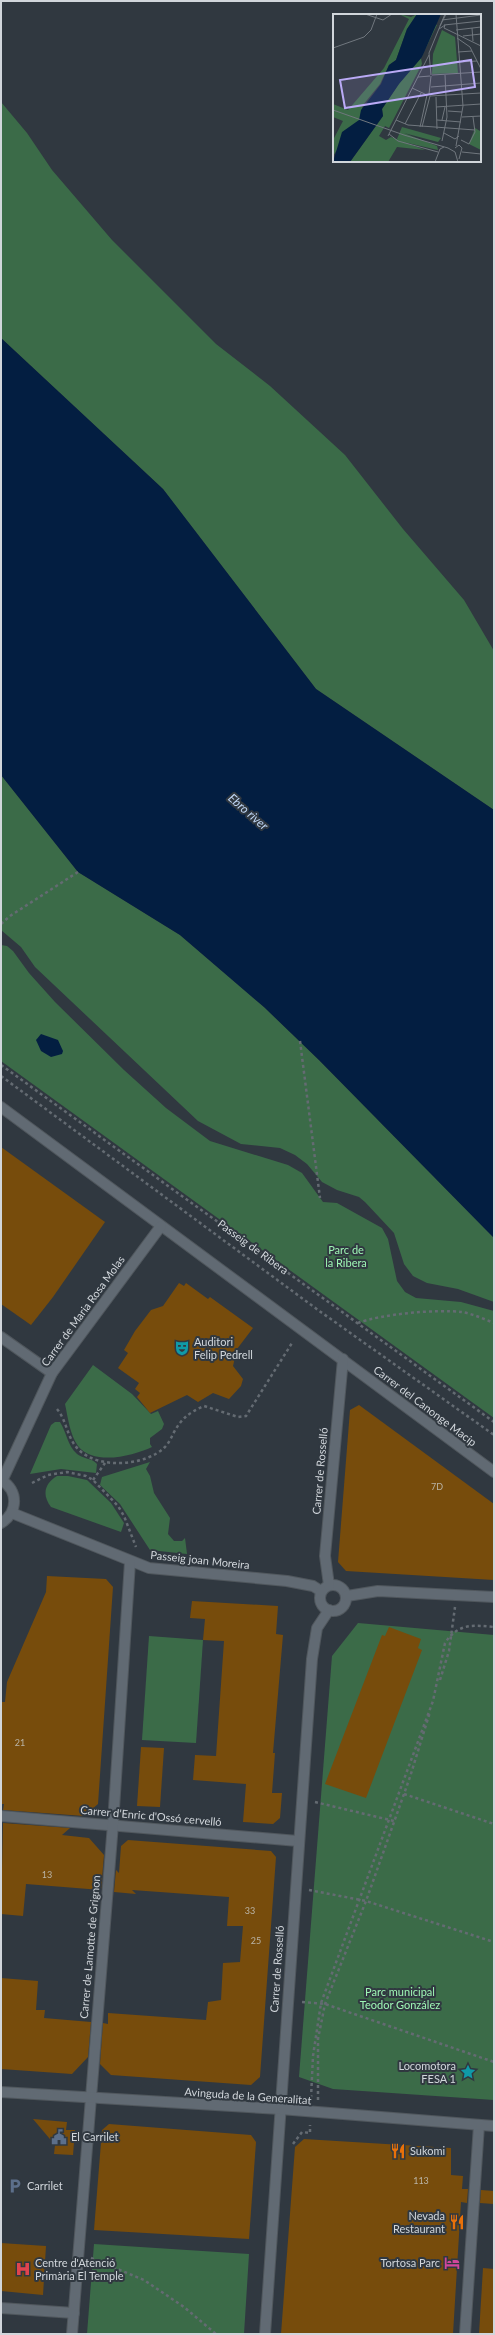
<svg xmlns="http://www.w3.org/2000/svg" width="495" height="2335" font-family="Lato,sans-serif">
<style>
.green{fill:#3b6b48}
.water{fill:#031e41}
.building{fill:#774c0c}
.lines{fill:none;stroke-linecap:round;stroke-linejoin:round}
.minor-casing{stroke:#50575d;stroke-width:12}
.tertiary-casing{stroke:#50575d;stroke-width:12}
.path{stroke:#646b72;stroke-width:2.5;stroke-dasharray:3 3;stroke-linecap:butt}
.minor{stroke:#616a73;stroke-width:10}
.tertiary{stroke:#616a73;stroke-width:10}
.labels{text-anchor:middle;stroke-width:4;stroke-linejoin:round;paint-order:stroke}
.number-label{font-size:9px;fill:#bab4a7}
.street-label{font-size:11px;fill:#d1d6db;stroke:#303840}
.park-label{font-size:11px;fill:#9ef6b4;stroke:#303840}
.poi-label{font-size:11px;fill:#d1d6db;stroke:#303840;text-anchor:start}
.water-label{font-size:12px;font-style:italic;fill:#c1d8f7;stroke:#303840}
.inset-road{fill:none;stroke:#70777e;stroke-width:1}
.view{fill:#baaaf6;fill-opacity:0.15;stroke:#baaaf6;stroke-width:2}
.inset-edge{fill:none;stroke:#d1d6db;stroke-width:2}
</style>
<rect width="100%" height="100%" fill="#303840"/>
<!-- green -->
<g class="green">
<path d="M1,102L27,133L52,170L112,240L216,344L270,386L345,455L403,529L464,600L494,651V810L316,689L163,489L1,338Z"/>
<path d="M1,775L78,872L180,935L264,1007L319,1060L494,1238V1302L458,1289L427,1283L413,1276L404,1264L394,1233L365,1202L359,1197L337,1190L322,1182L307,1164L295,1155L280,1148L241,1144L198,1121L35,967L21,947L1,930Z"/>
<path d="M1,945L7,946L13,951L29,973L55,1002L124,1070L166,1108L210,1141L288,1165L302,1173L323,1202L337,1203L382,1228L388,1239L397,1281L405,1292L416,1298L461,1302L494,1311V1418L1,1061Z"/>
<path d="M93,1365L132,1394L151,1414L158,1411L164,1424L162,1429L150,1438V1444L152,1447C133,1456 94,1466 78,1446C70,1435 68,1418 65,1404Z"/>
<path d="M55,1422H60C67,1433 67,1445 77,1454C83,1459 92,1458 97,1464L96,1473L61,1469L30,1474L51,1425Z"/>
<path d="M150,1462L146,1469L150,1476L154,1493L170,1518L168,1534L174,1541H182L185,1538L187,1554L150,1550L120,1504L100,1485L102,1477Z"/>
<path d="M57,1476H68L87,1480L111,1503L124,1523L121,1532L51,1507C42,1495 44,1484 57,1476Z"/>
<path d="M358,1623L494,1635V2100L333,2089L299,2077L332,1656Z"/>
<path d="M149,1636L203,1640L196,1743L142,1740Z"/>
<path d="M94,2244L249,2254L244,2334H87Z"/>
</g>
<!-- water -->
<g class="water">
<path d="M1,338L163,489L316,689L494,810V1238L319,1060L264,1007L180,935L78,872L1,775Z"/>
<path d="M41,1034L58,1040L63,1051L62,1054L51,1057L41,1051L36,1040Z"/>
</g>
<!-- building -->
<g class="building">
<path d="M1,1147L105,1222L53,1297L31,1325L1,1304Z"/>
<path d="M179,1283L184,1286L186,1283L208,1299L210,1297L253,1328L237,1349L233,1366L243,1379L241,1386L229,1399L213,1393L198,1402L187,1395L150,1413L137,1397L140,1393L135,1389L139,1383L118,1368L128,1353L124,1350L135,1331L151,1310L163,1306Z"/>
<path d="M359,1405L494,1504V1580L346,1571L338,1562L350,1410Z"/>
<path d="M47,1576L106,1579L113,1587L98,1804L84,1816L3,1810L4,1804H1V1702H5L7,1682L46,1592Z"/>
<path d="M192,1601L278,1606L276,1634L283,1635L273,1753H275L272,1793H282L280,1818L273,1824L243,1822L246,1784L193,1780L195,1755L216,1756L224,1641L203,1640L205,1619L190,1618Z"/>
<path d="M389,1627L421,1639L418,1648L422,1650L366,1798L325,1784L382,1635L385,1636Z"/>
<path d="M141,1747L164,1748L160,1807L137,1806Z"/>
<path d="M3,1823L70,1828L62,1835L89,1838L104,1855L101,1890L26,1884L23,1916L1,1914Z"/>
<path d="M128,1840L271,1851L276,1857L260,2077L251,2085L111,2075L100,2064L103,2023L108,2024V2013L206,2020L208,2002L221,2000L223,1963L240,1962L243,1926H227L229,1897L132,1890L136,1894L114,1892L116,1870L119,1873L121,1846Z"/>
<path d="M1,1978L38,1981L36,2010H45L44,2018L91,2022L88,2057L72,2074L1,2069Z"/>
<path d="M33,2119L67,2122L66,2130H75L73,2155L54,2154L55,2145Z"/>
<path d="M109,2124L251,2135L256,2142L249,2239L94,2230L102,2130Z"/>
<path d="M304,2139L451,2148V2175L463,2176L462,2189H468L467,2203L461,2202L453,2334H281L295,2147Z"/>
<path d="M481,2190L494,2191V2204L480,2203Z"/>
<path d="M1,2243L46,2246L43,2295L1,2291Z"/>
<path d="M483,2268L494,2269V2334H479Z"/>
</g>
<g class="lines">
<!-- minor casing -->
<g class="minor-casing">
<g id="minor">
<path d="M1,1107L494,1472"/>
<path d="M1,1337L52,1373"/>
<path d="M1,1480C19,1490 18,1513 1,1523"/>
<path d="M2,1481L52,1373L161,1226"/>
<path d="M12,1513L149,1568L287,1581L313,1586L321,1591"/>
<circle cx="333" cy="1598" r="13"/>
<path d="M329,1585L325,1556L343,1359"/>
<path d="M347,1596L378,1591L494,1597"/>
<path d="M1,1816L298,1841"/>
<path d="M1,2308L74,2313"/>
<path d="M72,2334L113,1824L130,1562"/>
<path d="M265,2334L312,1659L317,1628L329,1610"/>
<path d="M465,2334L479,2125"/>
</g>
</g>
<!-- tertiary casing -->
<g class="tertiary-casing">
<path id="tertiary" d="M1,2092L280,2109L494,2126"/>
</g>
<!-- path -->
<g class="path">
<path d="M1,924L10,916L78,872"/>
<path d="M300,1041L320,1198"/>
<path d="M1,1065L494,1422"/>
<path d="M1,1076L318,1310L494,1435"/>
<path d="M358,1323C381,1314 437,1309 462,1312C473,1314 484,1319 494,1323"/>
<path d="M57,1409C67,1421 67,1438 78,1449C98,1470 146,1466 165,1447C169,1443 171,1438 173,1434C181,1419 188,1413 204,1406L238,1417L246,1416L292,1343"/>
<path d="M93,1480L105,1463"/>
<path d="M32,1483L48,1475L67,1472L86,1476L93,1480L118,1506L124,1516L136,1547"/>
<path d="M440,1680L449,1651L455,1607"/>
<path d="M404,1794L494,1824"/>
<path d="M315,1802L394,1821"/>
<path d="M309,1890L366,1901L494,1942"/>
<path d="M302,2002L325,2004L494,2062"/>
<path d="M311,2098L313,2056L321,2003L433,1701L445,1643C458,1623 473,1625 494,1627"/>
<path d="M318,2100V2039L325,2004L366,1901L410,1777L430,1712"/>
<path d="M293,2144L302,2132L310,2133V2125"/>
<path d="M91,2258L144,2280L184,2307L216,2334"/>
</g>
<!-- minor -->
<use href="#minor" class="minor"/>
<!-- tertiary -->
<use href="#tertiary" class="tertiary"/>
</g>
<!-- icons -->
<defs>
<g id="theatre-bare" transform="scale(1.2)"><path d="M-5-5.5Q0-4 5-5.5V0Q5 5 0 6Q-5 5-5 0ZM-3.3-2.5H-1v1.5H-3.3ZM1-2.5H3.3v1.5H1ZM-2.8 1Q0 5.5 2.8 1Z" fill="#0f9aa8" stroke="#303840" stroke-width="2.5" paint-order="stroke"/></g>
<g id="sight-bare" transform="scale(1.2)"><path d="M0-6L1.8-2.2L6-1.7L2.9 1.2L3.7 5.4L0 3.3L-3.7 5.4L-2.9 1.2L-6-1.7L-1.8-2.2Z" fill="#0f9aa8" stroke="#303840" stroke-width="2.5" paint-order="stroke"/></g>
<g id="civic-bare" transform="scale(1.2)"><path d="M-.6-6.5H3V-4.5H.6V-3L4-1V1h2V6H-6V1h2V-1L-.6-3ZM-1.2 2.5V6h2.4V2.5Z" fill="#5c6f8a" stroke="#303840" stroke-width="2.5" paint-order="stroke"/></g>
<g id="restaurant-bare" transform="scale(1.2)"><path d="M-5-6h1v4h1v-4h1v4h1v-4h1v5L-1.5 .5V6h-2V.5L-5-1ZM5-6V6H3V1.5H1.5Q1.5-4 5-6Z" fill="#e8710a" stroke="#303840" stroke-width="2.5" paint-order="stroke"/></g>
<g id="parking-bare" transform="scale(1.2)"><path d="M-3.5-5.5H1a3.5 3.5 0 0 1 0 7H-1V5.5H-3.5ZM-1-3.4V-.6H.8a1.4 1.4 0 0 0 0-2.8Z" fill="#5c6f8a" stroke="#303840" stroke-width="2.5" paint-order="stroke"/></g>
<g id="hotel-bare" transform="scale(1.2)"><path d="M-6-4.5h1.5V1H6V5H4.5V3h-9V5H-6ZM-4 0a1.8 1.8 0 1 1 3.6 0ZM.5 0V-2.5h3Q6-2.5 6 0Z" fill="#d1479c" stroke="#303840" stroke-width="2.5" paint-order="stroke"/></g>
<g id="hospital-bare" transform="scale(1.2)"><path d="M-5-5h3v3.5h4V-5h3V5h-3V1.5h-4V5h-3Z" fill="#e0444e" stroke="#303840" stroke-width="2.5" paint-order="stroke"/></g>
</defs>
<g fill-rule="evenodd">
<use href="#theatre-bare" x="182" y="1348"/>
<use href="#sight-bare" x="468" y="2072"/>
<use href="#civic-bare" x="59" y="2137"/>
<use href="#restaurant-bare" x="398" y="2151"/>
<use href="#parking-bare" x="15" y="2186"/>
<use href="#restaurant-bare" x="457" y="2222"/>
<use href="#hotel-bare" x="452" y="2263"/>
<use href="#hospital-bare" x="23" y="2269"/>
</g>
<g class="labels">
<!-- number labels -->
<g class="number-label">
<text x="437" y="1490">7D</text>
<text x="20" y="1746">21</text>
<text x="47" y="1878">13</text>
<text x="250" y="1914">33</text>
<text x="256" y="1944">25</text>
<text x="421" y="2184">113</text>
</g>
<!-- street labels -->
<g class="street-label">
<text transform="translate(253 1247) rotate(36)" y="4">Passeig de Ribera</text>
<text transform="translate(83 1311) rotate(-54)" y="4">Carrer de Maria Rosa Molas</text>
<text transform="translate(425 1406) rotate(37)" y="4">Carrer del Canonge Macip</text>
<text transform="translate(320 1471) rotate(-85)" y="4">Carrer de Rosselló</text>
<text transform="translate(200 1560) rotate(6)" y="4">Passeig joan Moreira</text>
<text transform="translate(151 1816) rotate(5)" y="4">Carrer d'Enric d'Ossó cervelló</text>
<text transform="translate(90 1947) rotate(-85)" y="4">Carrer de Lamotte de Grignon</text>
<text transform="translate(277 1969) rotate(-86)" y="4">Carrer de Rosselló</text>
<text transform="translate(248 2096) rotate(4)" y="4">Avinguda de la Generalitat</text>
</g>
<!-- park labels -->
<g class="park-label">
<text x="346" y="1254">Parc de<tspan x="346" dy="13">la Ribera</tspan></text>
<text x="400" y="1996">Parc municipal<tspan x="400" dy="13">Teodor González</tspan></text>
</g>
<!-- poi labels -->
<g class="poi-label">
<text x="194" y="1346">Auditori<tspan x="194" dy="13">Felip Pedrell</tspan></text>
<text x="456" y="2070" text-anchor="end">Locomotora<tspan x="456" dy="13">FESA 1</tspan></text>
<text x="71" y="2141">El Carrilet</text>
<text x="410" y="2155">Sukomi</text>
<text x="27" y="2190">Carrilet</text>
<text x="445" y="2220" text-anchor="end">Nevada<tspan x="445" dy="13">Restaurant</tspan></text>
<text x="35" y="2267">Centre d'Atenció<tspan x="35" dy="13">Primària El Temple</tspan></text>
<text x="440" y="2267" text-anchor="end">Tortosa Parc</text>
</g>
<!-- water labels -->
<g class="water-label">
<text transform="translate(248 812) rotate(41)" y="4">Ebro river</text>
</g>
</g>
<!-- overview -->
<g transform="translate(333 14)">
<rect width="148" height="148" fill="#303840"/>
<path d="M66,0L78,3L84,0L74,15L63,46L56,51L47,70L30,91L26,108L9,120L8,130L0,142V126L10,107L0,103V90L15,96L51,54L76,5ZM102,10L104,11L88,44L89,50L56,114L52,112L46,122L53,126L58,123L92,136L64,133L55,148H17L50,102L49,95L67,68L89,43ZM109,16L122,23L125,59L99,60L100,40ZM69,113L108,124L105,128L71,119L104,132L105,136L66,127L64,125ZM142,114L147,117L148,136L136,130Z" fill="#3b6b48"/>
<path d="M84,0H108L89,43L66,70L49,95L50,102L17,148H0L9,118L26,106L28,96L48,70L56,51L63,46L74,15Z" fill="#031e41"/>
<path class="inset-road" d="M32,0L50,6L59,0M109,6L148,1M111,11L148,7M107,12L113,0M139,14L140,27M106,15L112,11L111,14L148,32M123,16L148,13M130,22L148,20M124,24L137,33L148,55M0,34L31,23L38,16L44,0M125,38L139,37M126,48L144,47M98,61L96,39L112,0M99,61L148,58M85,63L97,62M98,73L148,69M79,74L94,81M96,80L98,62M97,82L148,79M103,83L104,115M103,93L148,90M0,96L71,121L115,134L122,138L125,148M115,97L129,98M129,103L148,102M63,106L75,111L142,116M104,106L128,108M109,106L112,93M72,110L88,79M87,113L94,81M89,113L97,82M111,119L122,125L126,122M56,120L65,127L105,138M55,122L96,41M128,126L136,130L142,118L140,103M109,127L114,103L112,61M123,132L130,92L123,0M122,134L126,131L129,134L126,145M129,138L148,140M102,148L107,135L111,133"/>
<path class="view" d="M138,46L142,73L12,94L7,66Z"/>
<rect width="148" height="148" class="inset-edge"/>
</g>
<!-- border -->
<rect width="495" height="2335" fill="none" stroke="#d1d6db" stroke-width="4"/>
</svg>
